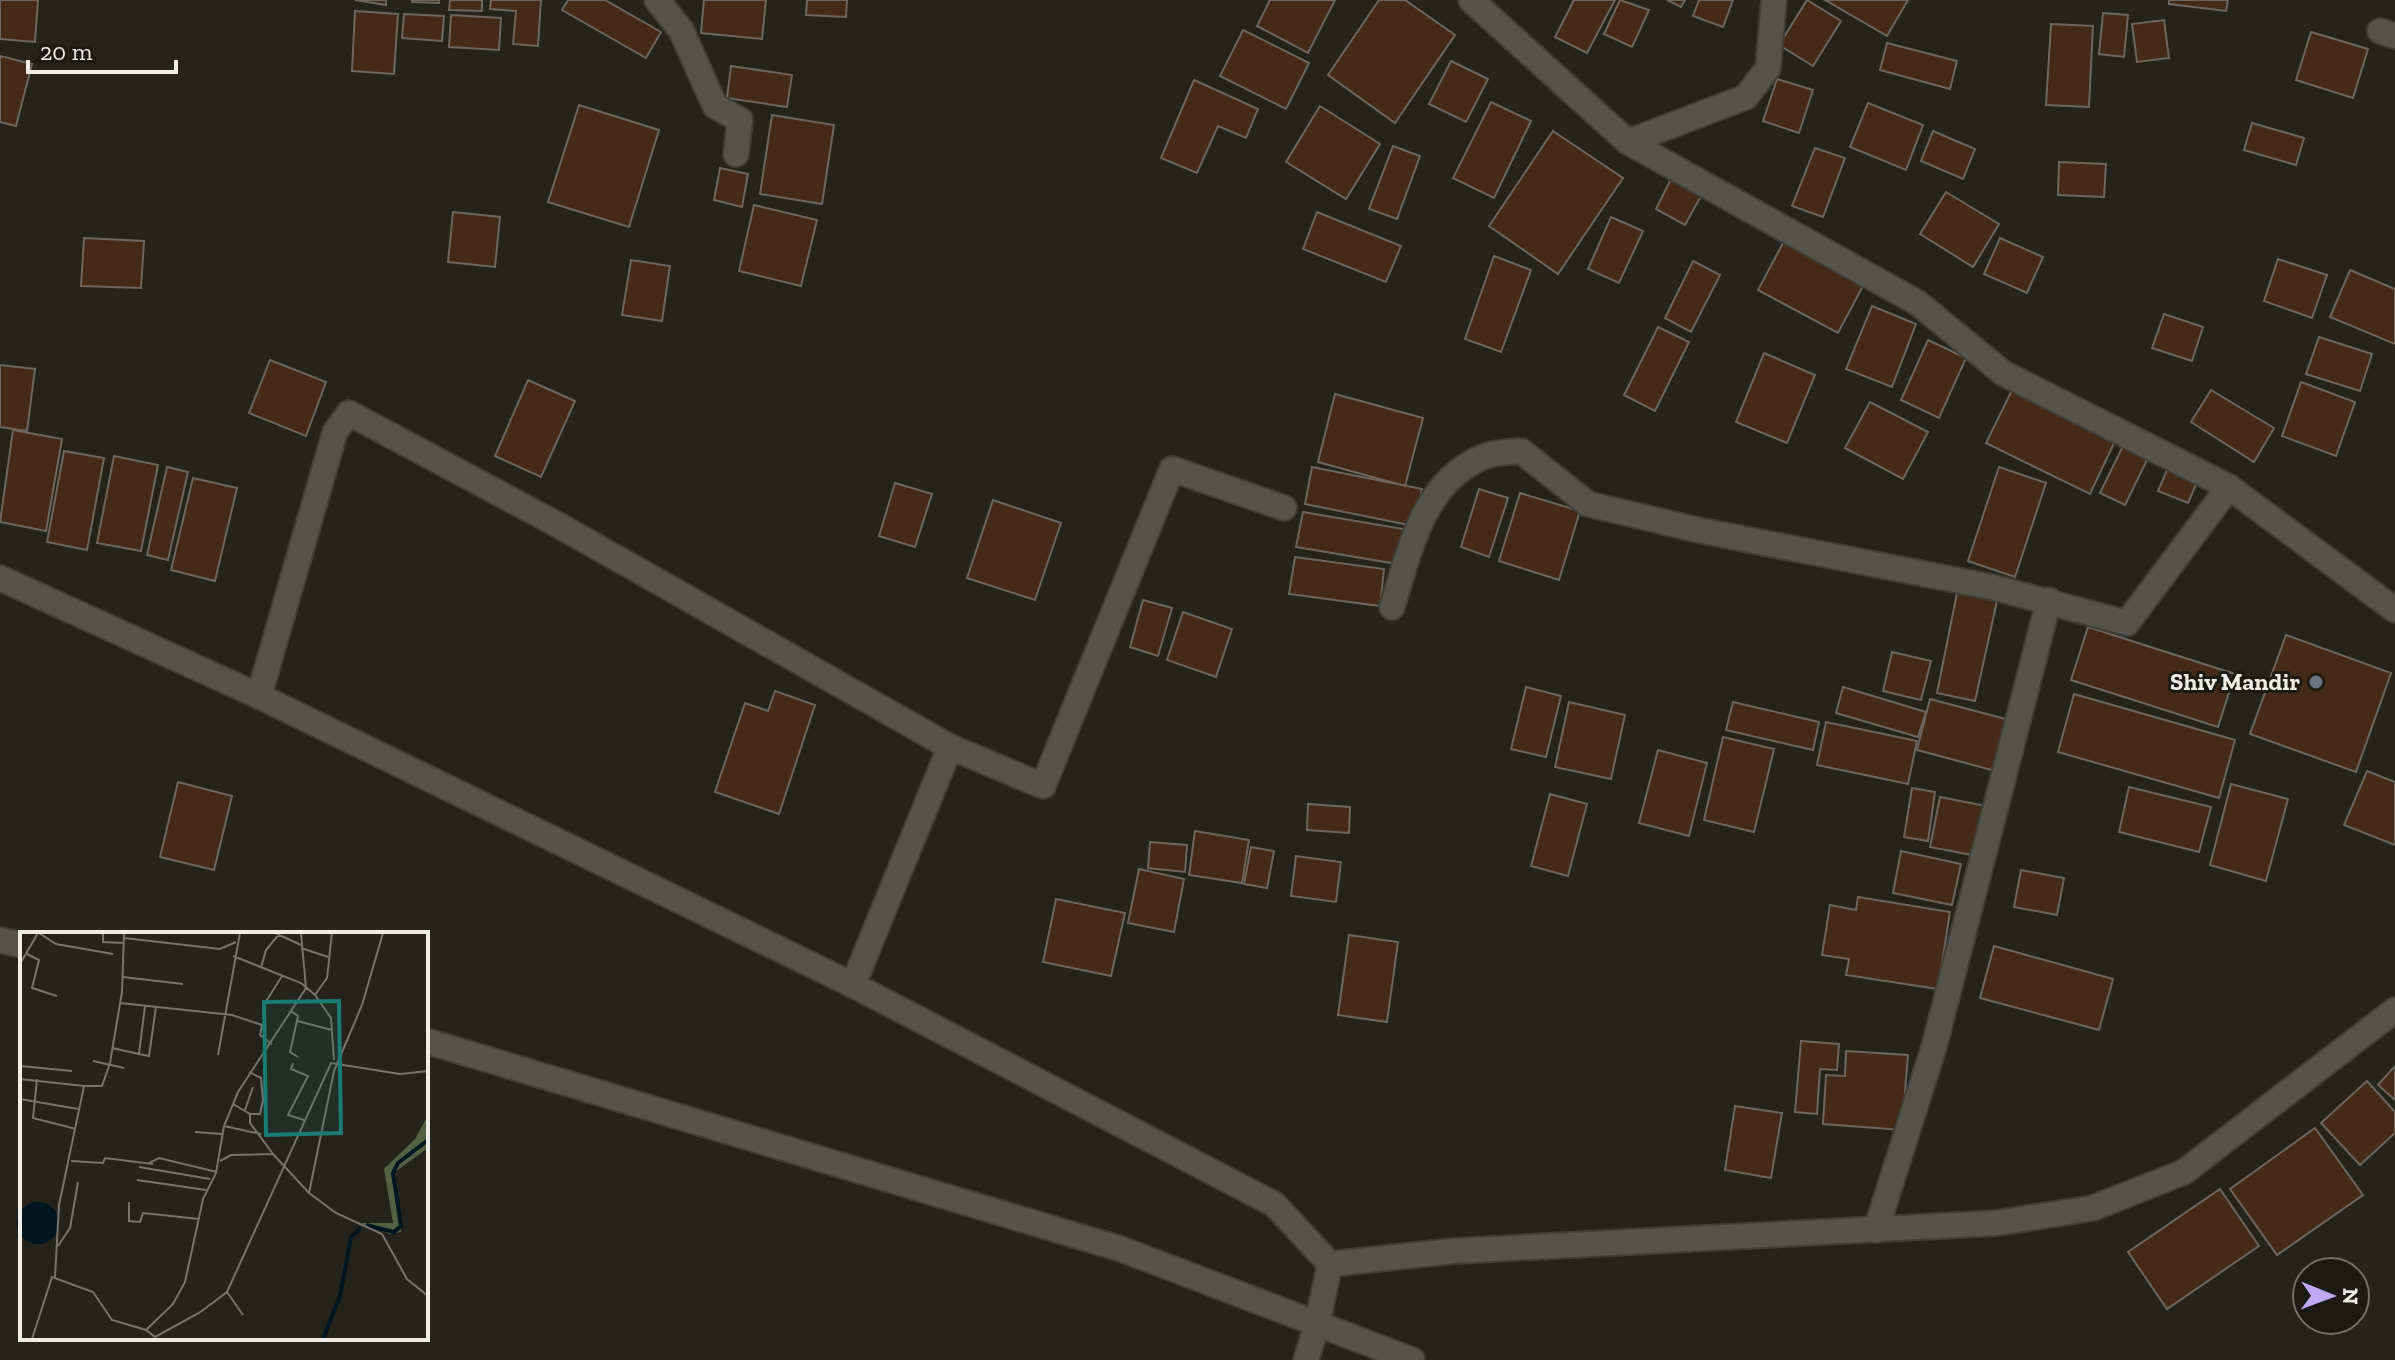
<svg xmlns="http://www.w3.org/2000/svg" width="2395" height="1360" font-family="'Zilla Slab',serif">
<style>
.building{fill:#452b17;stroke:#6d6560;stroke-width:2}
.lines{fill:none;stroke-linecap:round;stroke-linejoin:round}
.street-casing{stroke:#403e38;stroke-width:28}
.secondary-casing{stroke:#403e38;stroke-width:28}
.street{stroke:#55544c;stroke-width:24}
.secondary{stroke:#55544c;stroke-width:24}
.worship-dot{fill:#6b7280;stroke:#1b1a13;stroke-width:3}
.labels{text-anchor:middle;stroke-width:6;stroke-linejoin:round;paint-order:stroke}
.poi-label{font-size:24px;font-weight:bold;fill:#efeee9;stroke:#1b1a13;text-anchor:end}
.inset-river{fill:none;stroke:#001522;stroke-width:4}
.inset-road{fill:none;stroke:#75746e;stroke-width:2}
.view{fill:#1a7c74;fill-opacity:0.15;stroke:#1a7c74;stroke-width:4}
.inset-edge{fill:none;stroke:#efeee9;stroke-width:4}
</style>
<rect width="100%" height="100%" fill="#24231c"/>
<!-- building -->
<g class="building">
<path d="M0,0H38L35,42L0,39Z"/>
<path d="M355,0H386V5Z"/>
<path d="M412,0H439V3L412,2Z"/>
<path d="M450,0H482V11L449,10Z"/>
<path d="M491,0H541L538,46L513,44L516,11L490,9Z"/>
<path d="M568,0H605L661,32L646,58L562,10Z"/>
<path d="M704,0H766L762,39L701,33Z"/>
<path d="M807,0H847L846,17L806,15Z"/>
<path d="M1270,0H1335L1308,53L1257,26Z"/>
<path d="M1379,0H1405L1455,35L1395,123L1328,75Z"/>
<path d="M1574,0H1615L1587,53L1555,37Z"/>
<path d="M1620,0L1649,10L1632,47L1604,34Z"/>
<path d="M1667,0H1685L1681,7Z"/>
<path d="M1699,0H1733L1723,27L1693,16Z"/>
<path d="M1807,0L1841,21L1813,66L1779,45Z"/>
<path d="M1825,0H1908L1887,36Z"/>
<path d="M2169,0H2228L2226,11L2169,4Z"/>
<path d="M355,11L398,14L394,74L352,71Z"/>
<path d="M2103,13L2128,15L2124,57L2099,54Z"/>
<path d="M404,14L444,16L442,41L402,38Z"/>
<path d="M451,15L501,18L499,50L449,47Z"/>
<path d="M2164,20L2169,58L2137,62L2132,24Z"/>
<path d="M2051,24L2093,26L2089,107L2046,105Z"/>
<path d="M1243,30L1309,63L1286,109L1220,76Z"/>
<path d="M2311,32L2368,49L2353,98L2296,80Z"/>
<path d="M1887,43L1957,61L1950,89L1880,70Z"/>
<path d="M0,56L32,64L16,126L0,122Z"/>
<path d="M1451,61L1488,79L1466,122L1429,104Z"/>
<path d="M731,66L792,75L787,107L727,98Z"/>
<path d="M1777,79L1813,90L1799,133L1763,121Z"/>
<path d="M1194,80L1258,109L1246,138L1218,126L1197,173L1161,158Z"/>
<path d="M1491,102L1531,121L1494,198L1453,178Z"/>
<path d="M1868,103L1923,125L1906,170L1850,147Z"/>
<path d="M579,105L659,130L629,227L548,202Z"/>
<path d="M1320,106L1380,144L1346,199L1286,162Z"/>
<path d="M772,115L834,125L822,204L760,194Z"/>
<path d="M2252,123L2304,138L2296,165L2244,150Z"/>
<path d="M1553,131L1623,178L1558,274L1489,226Z"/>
<path d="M1933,131L1975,149L1963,179L1921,161Z"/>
<path d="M1393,146L1420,156L1397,219L1369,209Z"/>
<path d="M1815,148L1845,158L1823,217L1792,206Z"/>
<path d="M2059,162L2106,164L2104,197L2058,195Z"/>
<path d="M720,168L748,174L742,207L714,200Z"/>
<path d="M1671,179L1701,196L1685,225L1656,209Z"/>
<path d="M1946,192L1999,224L1973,267L1920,234Z"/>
<path d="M754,205L817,220L801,286L739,271Z"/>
<path d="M453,212L500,217L495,267L448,262Z"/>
<path d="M1317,212L1401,246L1386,282L1303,249Z"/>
<path d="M1611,217L1643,231L1619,283L1588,269Z"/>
<path d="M84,238L144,241L141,288L81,286Z"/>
<path d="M2000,238L2043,257L2027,293L1984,274Z"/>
<path d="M1784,241L1864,284L1838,333L1758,290Z"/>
<path d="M1494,256L1531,270L1501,352L1465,339Z"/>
<path d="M2278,259L2327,275L2312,318L2264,301Z"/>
<path d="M631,260L670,266L662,321L622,315Z"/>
<path d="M1693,261L1720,275L1691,332L1665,318Z"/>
<path d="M2350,270L2395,289V344L2330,317Z"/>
<path d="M1872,306L1916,324L1892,387L1846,369Z"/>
<path d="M2164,314L2203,327L2192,361L2152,348Z"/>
<path d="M1658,327L1689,342L1655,411L1624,395Z"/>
<path d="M2319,337L2372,354L2360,391L2306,374Z"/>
<path d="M1928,340L1966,358L1939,418L1901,400Z"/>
<path d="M1764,353L1815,375L1787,443L1736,422Z"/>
<path d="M270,360L326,382L306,436L249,413Z"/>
<path d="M0,365L35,369L27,431L0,427Z"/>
<path d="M528,380L575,401L541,477L495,456Z"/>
<path d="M2301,382L2355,402L2336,456L2282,436Z"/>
<path d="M2013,388L2116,439L2090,494L1986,443Z"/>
<path d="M2211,390L2274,428L2254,462L2191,422Z"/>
<path d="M1335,394L1423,418L1405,486L1318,462Z"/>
<path d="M1870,402L1928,432L1903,479L1845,448Z"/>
<path d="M13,430L62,439L46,531L0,522Z"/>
<path d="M2123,446L2148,458L2125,505L2100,493Z"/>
<path d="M64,451L104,458L87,550L47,542Z"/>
<path d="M114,456L158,465L141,551L97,543Z"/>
<path d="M167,467L188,472L168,560L147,555Z"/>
<path d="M1312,467L1422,489L1414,526L1305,504Z"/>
<path d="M1999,467L2046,483L2015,577L1968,561Z"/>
<path d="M2167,470L2197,482L2188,503L2158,491Z"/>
<path d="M193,478L237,488L215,581L171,570Z"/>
<path d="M895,483L932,494L915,547L879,536Z"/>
<path d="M1479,489L1508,498L1489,557L1461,547Z"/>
<path d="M1520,493L1580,511L1559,580L1499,561Z"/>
<path d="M993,500L1061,523L1035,600L967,578Z"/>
<path d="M1303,512L1409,530L1403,565L1296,547Z"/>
<path d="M1295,557L1384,569L1380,606L1289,594Z"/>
<path d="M1957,593L1997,601L1975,701L1937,693Z"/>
<path d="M1143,600L1172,608L1158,656L1130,647Z"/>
<path d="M1183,612L1232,629L1216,677L1167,660Z"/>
<path d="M2088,627L2235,674L2218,727L2071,680Z"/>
<path d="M2286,635L2391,673L2356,772L2250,734Z"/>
<path d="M1892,652L1931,661L1921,700L1883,691Z"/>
<path d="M1526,687L1561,696L1546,757L1511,749Z"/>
<path d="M1843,687L1926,712L1918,737L1836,713Z"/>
<path d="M775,691L815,705L779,814L715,792L745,703L768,711Z"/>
<path d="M2074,694L2235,740L2219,798L2058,752Z"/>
<path d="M1930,699L2017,722L2003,773L1917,750Z"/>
<path d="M1569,702L1625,715L1611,779L1555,767Z"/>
<path d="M1733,702L1819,722L1813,750L1726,730Z"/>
<path d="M1826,722L1917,741L1908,784L1817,765Z"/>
<path d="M1723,737L1774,749L1754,832L1704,820Z"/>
<path d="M1658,750L1707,763L1689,836L1639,823Z"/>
<path d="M2367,771L2395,782V845L2344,825Z"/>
<path d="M178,782L232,796L214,870L160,857Z"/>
<path d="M2231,784L2288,799L2266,881L2210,865Z"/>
<path d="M2129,787L2211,807L2199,852L2119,832Z"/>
<path d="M1912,788L1935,792L1928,841L1904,837Z"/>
<path d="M1550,794L1587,804L1568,876L1531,866Z"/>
<path d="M1940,797L1986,806L1977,856L1930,847Z"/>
<path d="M1308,804L1350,807L1349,833L1307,830Z"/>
<path d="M1195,831L1249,840L1242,883L1189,875Z"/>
<path d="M1150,842L1187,845L1185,872L1148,868Z"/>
<path d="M1251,847L1274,851L1267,888L1244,884Z"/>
<path d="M1901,851L1961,864L1952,905L1893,893Z"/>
<path d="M1296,856L1341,862L1336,902L1291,896Z"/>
<path d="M1139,869L1184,879L1174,932L1128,923Z"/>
<path d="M2021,870L2064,878L2057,915L2014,907Z"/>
<path d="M1858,897L1950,912L1938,989L1846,975L1849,959L1822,955L1830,905L1856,910Z"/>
<path d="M1056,899L1125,913L1111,976L1043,962Z"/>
<path d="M1349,935L1398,942L1387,1022L1338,1015Z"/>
<path d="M1994,946L2113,979L2099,1030L1980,998Z"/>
<path d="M1801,1041L1839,1044L1837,1070L1820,1069L1817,1114L1795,1112Z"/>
<path d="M1846,1051L1908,1055L1902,1130L1823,1124L1826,1075L1845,1076Z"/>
<path d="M2395,1066V1100L2378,1085Z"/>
<path d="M2367,1081L2395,1112V1133L2360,1165L2321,1123Z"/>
<path d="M1735,1106L1782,1113L1771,1178L1725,1170Z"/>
<path d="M2315,1128L2363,1195L2277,1255L2230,1189Z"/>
<path d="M2220,1189L2259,1246L2167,1309L2128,1252Z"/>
</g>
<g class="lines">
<!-- street casing -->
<g class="street-casing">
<g id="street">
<path d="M657,0L681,30L715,106L740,120L736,154"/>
<path d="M1471,0L1628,142L1918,303L2003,373L2229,487L2395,610"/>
<path d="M2380,31L2395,36"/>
<path d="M1628,142L1746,97L1768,68L1774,0"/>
<path d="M1392,607C1410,550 1423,482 1483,457C1494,452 1509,452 1521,451L1588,504L1698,530L1992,587L2127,623L2229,487"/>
<path d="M259,696L335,432L349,413L560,526L950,747L1043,786L1172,469L1284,508"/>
<path d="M853,985L950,747"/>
<path d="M1876,1230L1934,1047L2049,600"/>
<path d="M1330,1264L1454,1251L1997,1223L2093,1208L2184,1172L2395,1010"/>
<path d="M1306,1360L1317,1324"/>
</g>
</g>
<!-- secondary casing -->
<g class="secondary-casing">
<g id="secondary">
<path d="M0,578L259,696L853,985L1274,1204L1330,1264L1317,1324"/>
<path d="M0,940L22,945"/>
<path d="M426,1041L1121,1249L1412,1360"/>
</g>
</g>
<!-- street -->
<use href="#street" class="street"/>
<!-- secondary -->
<use href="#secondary" class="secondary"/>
</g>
<!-- markers -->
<circle class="worship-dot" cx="2316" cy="682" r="8"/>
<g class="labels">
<!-- poi labels -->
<g class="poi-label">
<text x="2300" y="690">Shiv Mandir</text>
</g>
</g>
<!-- overview -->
<g transform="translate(20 932)">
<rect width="408" height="408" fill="#24231c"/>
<path d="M408,183V216L375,240L381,300L370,302L340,291H373L364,237L395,207Z" fill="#526142"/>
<path d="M-3 291a21 21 0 1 1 42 0a21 21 0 1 1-42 0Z" fill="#001522"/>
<path class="inset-river" d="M346,293L374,300L381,294L373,241L378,231L408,208M303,407L320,364L331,305L341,296"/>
<path class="inset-road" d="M19,1L36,12L93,22M83,1V10L104,11M255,1L281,13M363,1L342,73L314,139L289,261L316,281L362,302L387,347L408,364M104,6L200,17L216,10M281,16L308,25M7,22L19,28L12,56L37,64M213,24L281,51L295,63L311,86L314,128M0,32L18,1M241,36L246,18L260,1M103,45L163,52M295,63L307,46L312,1M100,71L212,83L242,93L240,103L252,112M245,71L262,44M271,79L278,84L270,120L278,125M277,89L312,98M92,116L119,122L125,74M119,122L129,124L136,75M198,123L220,1M73,129L104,136M273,131L271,137L288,144L268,183L284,188M0,134L52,139M229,140L241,146L243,168L240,182H230M0,147L64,154M17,147L13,186L56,197M0,167L58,177M213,172L230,182V191L253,222M225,178L233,155M204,194L241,202M175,200L202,202M51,229L83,231L85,226L133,232M200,229L211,223L253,222L289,261M129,231L139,226L197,240M119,235L190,247M117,248L186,258M109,270V289L120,290L123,281L179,287M38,314L50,296L58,250M35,345L39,273L64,154H82L90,131L102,60L104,1M207,360L223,383M126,398L153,372L165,350L183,267L196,241L204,194L218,160L286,56L281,1M12,407L32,345L73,360L92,388L126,398L135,405L179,381L207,360L311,131L380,142L408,139"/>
<path class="view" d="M319,69L321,201L246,203L244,70Z"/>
<rect width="408" height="408" class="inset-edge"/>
</g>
<!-- north arrow -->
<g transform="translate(2331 1296) rotate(91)"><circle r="38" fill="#1b1a13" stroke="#706f69" stroke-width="2"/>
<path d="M0-6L14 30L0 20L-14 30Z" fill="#bea9f5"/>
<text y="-12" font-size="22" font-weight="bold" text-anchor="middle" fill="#efeee9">N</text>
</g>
<!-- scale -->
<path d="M28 60v12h148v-12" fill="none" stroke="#efeee9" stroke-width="4"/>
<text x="40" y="60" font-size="24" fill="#efeee9" stroke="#1b1a13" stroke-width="6" paint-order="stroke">20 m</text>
</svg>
